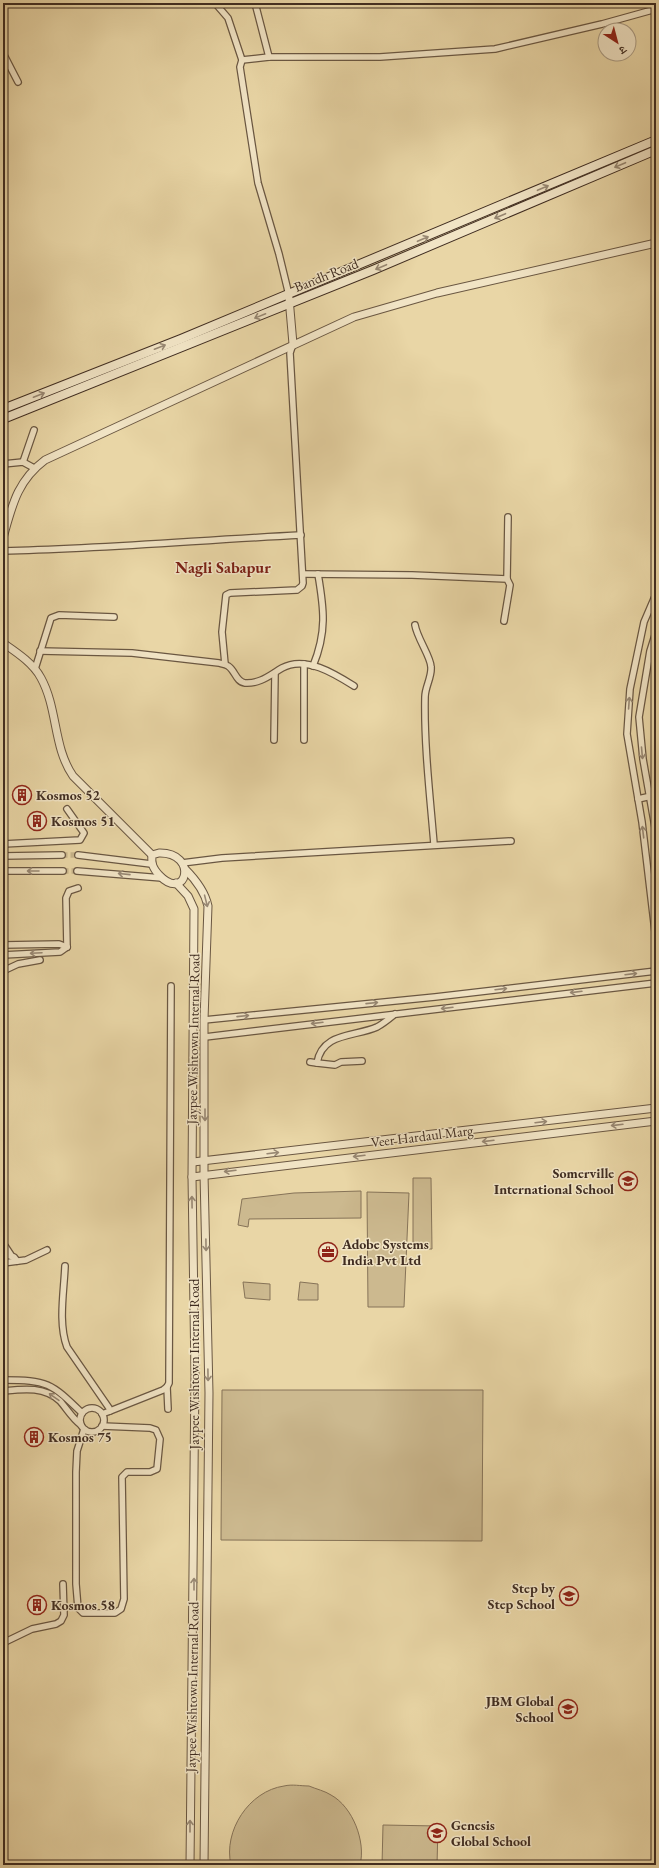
<svg xmlns="http://www.w3.org/2000/svg" width="659" height="1868" font-family="'EB Garamond','Noto Serif Devanagari',serif">
<style>
.green{fill:#ccb98f;stroke:#867358}
.lines{fill:none;stroke-linecap:round;stroke-linejoin:round}
.minor-tunnel{stroke:#c7b48b;stroke-width:5.5;stroke-dasharray:5.5 3;stroke-linecap:butt}
.minor-casing{stroke:#6a5742;stroke-width:8}
.tertiary-casing{stroke:#6a5742;stroke-width:9}
.secondary-casing{stroke:#402d21;stroke-width:10}
.minor{stroke:#f1e4c5;stroke-width:5.5}
.tertiary{stroke:#f1e4c5;stroke-width:7}
.secondary{stroke:#f1e4c5;stroke-width:8}
.oneway{stroke:#988873}
.labels{text-anchor:middle;stroke-width:3;stroke-linejoin:round;paint-order:stroke}
.street-label{font-size:14px;fill:#402d21;stroke:#f1e4c5}
.poi-label{font-size:14px;font-weight:bold;fill:#402d21;stroke:#f1e4c5;text-anchor:start}
.quarter-label{font-size:16px;font-weight:bold;fill:#7a1f14;stroke:#f1e4c5}
</style>
<rect width="100%" height="100%" fill="#e9d6a6"/>
<filter id="stains"><feTurbulence type="fractalNoise" baseFrequency=".005" numOctaves="4"/><feColorMatrix values="0 0 0 0 .2 0 0 0 0 .09 0 0 0 0 .02 0 0 0 .5 -.17"/></filter>
<radialGradient id="worn" r=".72"><stop offset=".6" stop-color="#630" stop-opacity="0"/><stop offset="1" stop-color="#630" stop-opacity=".3"/></radialGradient>
<!-- green -->
<g class="green">
<path d="M413,1178H431L432,1249H413Z"/>
<path d="M361,1191V1218L249,1219L248,1227L238,1225L242,1199L294,1193Z"/>
<path d="M367,1192L409,1193L404,1307H368Z"/>
<path d="M243,1282L270,1284V1300L245,1298Z"/>
<path d="M300,1282L318,1284V1300H298Z"/>
<path d="M222,1390H483L482,1541L221,1540Z"/>
<path d="M309,1786C316,1789 325,1791 331,1795C353,1807 366,1842 360,1865H231C223,1831 249,1791 284,1786C292,1784 301,1786 309,1786Z"/>
<path d="M383,1825L438,1826L437,1865H382Z"/>
</g>
<g class="lines">
<!-- minor-tunnel -->
<g class="minor-tunnel">
<path d="M62,855H78"/>
<path d="M63,871H77"/>
</g>
<!-- minor casing -->
<g class="minor-casing">
<g id="minor">
<path d="M215,3L228,18L242,60L240,67L258,183L279,254L289,295"/>
<path d="M255,3L269,57"/>
<path d="M3,53L18,82"/>
<path d="M242,60L269,57H380L495,49L602,24L656,9"/>
<path d="M23,462L34,430"/>
<path d="M3,464L23,462L34,468"/>
<path d="M3,551C102,549 201,540 301,535"/>
<path d="M303,574L412,575L507,579L510,585L504,621"/>
<path d="M507,579L508,517"/>
<path d="M656,594L644,622L630,689L627,734L642,822L656,940"/>
<path d="M415,625C417,638 431,657 431,667C432,677 425,687 425,697C424,745 430,796 434,844"/>
<path d="M656,632L650,651L639,717L643,759L656,833"/>
<path d="M40,651L132,653L219,663C222,664 225,664 228,666C235,670 236,682 245,683C260,684 270,675 282,668C305,655 335,674 354,686"/>
<path d="M225,664L222,632L226,595L230,593L297,590L302,586L303,583L290,353L293,344"/>
<path d="M304,664V740"/>
<path d="M313,666C327,632 324,609 318,574"/>
<path d="M35,669L51,618L59,615L114,617"/>
<path d="M274,740L275,673"/>
<path d="M638,799L656,795"/>
<path d="M3,844L80,840L84,833L67,809"/>
<path d="M78,855L151,864"/>
<path d="M3,856L62,855"/>
<path d="M182,863L222,858L511,841"/>
<path d="M3,871H63"/>
<path d="M77,871L162,878"/>
<path d="M3,945L59,944L67,947"/>
<path d="M67,947L66,898L69,891L78,888"/>
<path d="M3,955L60,952L67,947"/>
<path d="M3,971L18,964L40,960"/>
<path d="M204,1020L435,997L656,971"/>
<path d="M205,1037L656,983"/>
<path d="M362,1061L341,1062L335,1065L317,1063C322,1032 355,1037 377,1027C383,1024 389,1019 395,1014"/>
<path d="M310,1062L317,1063"/>
<path d="M3,1243L11,1255"/>
<path d="M3,1254L14,1257L17,1261"/>
<path d="M3,1263L26,1260L47,1250"/>
<path d="M65,1266C64,1292 58,1323 67,1347L109,1408L110,1411L102,1414"/>
<path d="M3,1380C48,1380 51,1383 82,1413"/>
<path d="M167,1387L168,1409"/>
<path d="M3,1391C23,1389 44,1386 60,1401C67,1409 72,1418 81,1425"/>
<circle cx="92" cy="1420" r="12"/>
<path d="M110,1411L163,1390L167,1387L169,1383L171,986"/>
<path d="M84,1429L77,1451L76,1472V1584L78,1608L83,1613H115L121,1609L124,1599L122,1477L127,1472H150L157,1469L160,1439L156,1430L150,1428L102,1426"/>
<path d="M3,1643L32,1629L56,1624L61,1621L64,1615L63,1584"/>
</g>
</g>
<!-- tertiary casing -->
<g class="tertiary-casing">
<g id="tertiary">
<path d="M289,298L293,344"/>
<path d="M3,538C12,506 17,481 45,460L354,317L437,293L656,243"/>
<path d="M3,643C16,652 33,663 41,678C58,709 53,747 73,776L152,855"/>
<path d="M159,853C199,852 187,904 159,875C153,868 151,864 152,855Z"/>
<path d="M185,869C195,879 205,892 208,906L204,1020V1174L209,1393L204,1865"/>
<path d="M176,883L188,896L194,909L192,1177L195,1375L190,1865"/>
<path d="M193,1162L656,1108"/>
<path d="M192,1177L656,1121"/>
</g>
</g>
<!-- secondary casing -->
<g class="secondary-casing">
<g id="secondary">
<path d="M3,409L181,339L656,140"/>
<path d="M3,419L373,270L656,150"/>
</g>
</g>
<!-- minor -->
<use href="#minor" class="minor"/>
<!-- tertiary -->
<use href="#tertiary" class="tertiary"/>
<!-- secondary -->
<use href="#secondary" class="secondary"/>
</g>
<!-- one-way arrows -->
<defs><path id="oneway-shaft" d="M-6 0H5M1.5-3L5.5 0L1.5 3" fill="none" stroke-width="1.6" stroke-linecap="round" stroke-linejoin="round"/></defs>
<g class="oneway">
<use href="#oneway-shaft" transform="translate(620 165) rotate(157)"/>
<use href="#oneway-shaft" transform="translate(543 188) rotate(-23)"/>
<use href="#oneway-shaft" transform="translate(500 216) rotate(157)"/>
<use href="#oneway-shaft" transform="translate(423 239) rotate(-23)"/>
<use href="#oneway-shaft" transform="translate(381 267) rotate(157)"/>
<use href="#oneway-shaft" transform="translate(260 316) rotate(158)"/>
<use href="#oneway-shaft" transform="translate(160 347) rotate(-21)"/>
<use href="#oneway-shaft" transform="translate(39 395) rotate(-21)"/>
<use href="#oneway-shaft" transform="translate(629 703) rotate(-86)"/>
<use href="#oneway-shaft" transform="translate(642 753) rotate(85)"/>
<use href="#oneway-shaft" transform="translate(643 832) rotate(-97)"/>
<use href="#oneway-shaft" transform="translate(33 871) rotate(-180)"/>
<use href="#oneway-shaft" transform="translate(124 874) rotate(-174)"/>
<use href="#oneway-shaft" transform="translate(206 901) rotate(76)"/>
<use href="#oneway-shaft" transform="translate(36 953) rotate(177)"/>
<use href="#oneway-shaft" transform="translate(631 974) rotate(-7)"/>
<use href="#oneway-shaft" transform="translate(501 989) rotate(-7)"/>
<use href="#oneway-shaft" transform="translate(576 992) rotate(173)"/>
<use href="#oneway-shaft" transform="translate(372 1003) rotate(-6)"/>
<use href="#oneway-shaft" transform="translate(447 1008) rotate(173)"/>
<use href="#oneway-shaft" transform="translate(243 1016) rotate(-6)"/>
<use href="#oneway-shaft" transform="translate(317 1023) rotate(173)"/>
<use href="#oneway-shaft" transform="translate(205 1115) rotate(90)"/>
<use href="#oneway-shaft" transform="translate(541 1122) rotate(-7)"/>
<use href="#oneway-shaft" transform="translate(617 1125) rotate(173)"/>
<use href="#oneway-shaft" transform="translate(488 1141) rotate(173)"/>
<use href="#oneway-shaft" transform="translate(273 1153) rotate(-7)"/>
<use href="#oneway-shaft" transform="translate(359 1156) rotate(173)"/>
<use href="#oneway-shaft" transform="translate(230 1171) rotate(173)"/>
<use href="#oneway-shaft" transform="translate(192 1202) rotate(-91)"/>
<use href="#oneway-shaft" transform="translate(206 1245) rotate(89)"/>
<use href="#oneway-shaft" transform="translate(208 1375) rotate(89)"/>
<use href="#oneway-shaft" transform="translate(54 1397) rotate(-145)"/>
<use href="#oneway-shaft" transform="translate(194 1584) rotate(-90)"/>
<use href="#oneway-shaft" transform="translate(190 1826) rotate(-90)"/>
</g>
<!-- icons -->
<defs>
<g id="building-ring" transform="scale(1)"><circle r="9.5" fill="#f1e4c5" stroke="#8f2418" stroke-width="1.5"/><path d="M-4-6H4V6H1V3H-1V6H-4ZM-2.5-4.3h1.7v1.8h-1.7ZM.8-4.3h1.7v1.8H.8ZM-2.5-1h1.7V.8h-1.7ZM.8-1h1.7V.8H.8Z" fill="#8f2418"/></g>
<g id="school-ring" transform="scale(1)"><circle r="9.5" fill="#f1e4c5" stroke="#8f2418" stroke-width="1.5"/><path d="M0-5L7-2L0 1L-7-2ZM-4 1L0 2.5L4 1V4Q0 6-4 4Z" fill="#8f2418"/></g>
<g id="office-ring" transform="scale(1)"><circle r="9.5" fill="#f1e4c5" stroke="#8f2418" stroke-width="1.5"/><path d="M-6-3h4V-5.5h4V-3h4V5H-6ZM-1-4.5V-3h2v-1.5ZM-6 0V1H6V0Z" fill="#8f2418"/></g>
</defs>
<g fill-rule="evenodd">
<use href="#building-ring" x="22" y="795"/>
<use href="#building-ring" x="37" y="821"/>
<use href="#school-ring" x="628" y="1181"/>
<use href="#office-ring" x="328" y="1252"/>
<use href="#building-ring" x="34" y="1437"/>
<use href="#school-ring" x="569" y="1596"/>
<use href="#building-ring" x="37" y="1605"/>
<use href="#school-ring" x="568" y="1709"/>
<use href="#school-ring" x="437" y="1833"/>
</g>
<g class="labels">
<!-- street labels -->
<g class="street-label">
<text transform="translate(326 275) rotate(-22)" y="5">Bandh Road</text>
<text transform="translate(193 1039) rotate(-89)" y="5">Jaypee Wishtown Internal Road</text>
<text transform="translate(422 1136) rotate(-7)" y="5">Veer Hardaul Marg</text>
<text transform="translate(194 1364) rotate(-90)" y="5">Jaypee Wishtown Internal Road</text>
<text transform="translate(192 1687) rotate(-89)" y="5">Jaypee Wishtown Internal Road</text>
</g>
<!-- poi labels -->
<g class="poi-label">
<text x="36" y="800">Kosmos 52</text>
<text x="51" y="826">Kosmos 51</text>
<text x="614" y="1178" text-anchor="end">Somerville<tspan x="614" dy="16">International School</tspan></text>
<text x="342" y="1249">Adobe Systems<tspan x="342" dy="16">India Pvt Ltd</tspan></text>
<text x="48" y="1442">Kosmos 75</text>
<text x="555" y="1593" text-anchor="end">Step by<tspan x="555" dy="16">Step School</tspan></text>
<text x="51" y="1610">Kosmos 58</text>
<text x="554" y="1706" text-anchor="end">JBM Global<tspan x="554" dy="16">School</tspan></text>
<text x="451" y="1830">Genesis<tspan x="451" dy="16">Global School</tspan></text>
</g>
<!-- quarter labels -->
<g class="quarter-label">
<text x="223" y="573">Nagli Sabapur</text>
</g>
</g>
<!-- margin -->
<rect width="659" height="1868" fill="none" stroke="#e9d6a6" stroke-width="16"/>
<rect x="4" y="4" width="651" height="1860" fill="none" stroke="#402d21" stroke-width="2"/>
<rect x="8" y="8" width="643" height="1852" fill="none" stroke="#402d21"/>
<!-- north arrow -->
<g transform="translate(617 42) rotate(144)"><circle r="19" fill="#f1e4c5" stroke="#aa9b83"/>
<path d="M0-3L7 15L0 10L-7 15Z" fill="#8f2418"/>
<text y="-6" font-size="11" font-weight="bold" text-anchor="middle" fill="#402d21">उ</text>
</g>
<rect width="100%" height="100%" filter="url(#stains)"/>
<rect width="100%" height="100%" fill="url(#worn)"/>
</svg>
